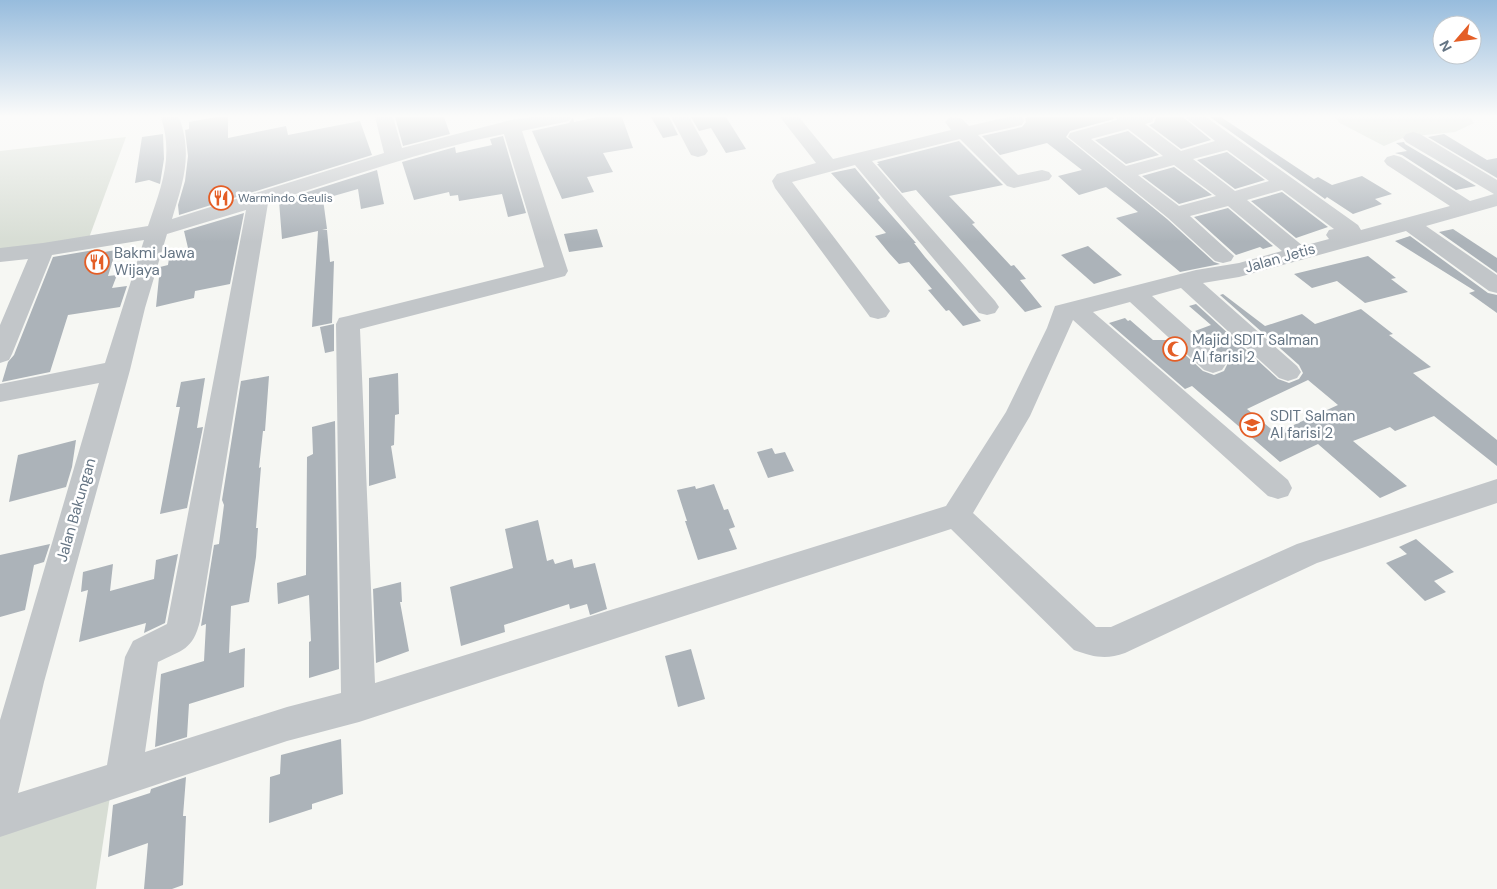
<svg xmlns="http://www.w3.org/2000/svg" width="1497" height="889" font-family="'DM Sans',sans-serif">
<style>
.green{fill:#d7ddd4}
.building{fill:#acb3b9;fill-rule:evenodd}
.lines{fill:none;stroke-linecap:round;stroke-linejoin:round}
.minor{fill:#c2c6c9;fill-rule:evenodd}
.labels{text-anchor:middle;stroke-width:5;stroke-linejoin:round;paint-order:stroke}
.far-poi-label{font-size:12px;fill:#657584;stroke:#fff;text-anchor:start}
.poi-label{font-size:15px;fill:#657584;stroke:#fff;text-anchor:start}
.street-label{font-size:15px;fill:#657584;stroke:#fff}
</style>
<rect width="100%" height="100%" fill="#f6f7f3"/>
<!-- green -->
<g class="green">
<path d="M1334,117H1470L1474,123L1455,132L1405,137L1384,146L1340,123Z"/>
<path d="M126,137L86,246L0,257V151Z"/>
<path d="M112,783L96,889H0V817Z"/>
</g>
<!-- building -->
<g class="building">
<path d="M216,117H228V138L286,126L288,135L360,121L372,155L179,215L178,205L185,181L188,156L185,130L189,129V122Z"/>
<path d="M395,117H444L450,134L403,146Z"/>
<path d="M573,117L574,122L597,117H622L633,148L603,153L613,172L587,177L594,192L562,199L532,131L569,123Z"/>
<path d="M651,117H669L678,135L663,138Z"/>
<path d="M691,117H726L746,149L726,153L711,128L699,131Z"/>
<path d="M1028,117H1113L1114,119L1070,131L1066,137L1167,219L1214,262L1220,264L1180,272L1116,218L1138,212L1106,187L1079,195L1058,176L1082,170L1047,143L1000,155L982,136L1022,127L1026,122L1025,118Z"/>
<path d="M1156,117H1183L1211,140L1181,149L1149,125L1154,123Z"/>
<path d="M1210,117H1221L1314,179L1318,177L1332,185L1362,176L1392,194L1375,199L1382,204L1353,214L1327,197L1325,199Z"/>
<path d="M1128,131L1159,155L1126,164L1095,140Z"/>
<path d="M163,134L164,159L160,184L149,180L135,183L142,137Z"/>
<path d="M1444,134L1487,160L1497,158V178L1428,137Z"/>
<path d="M503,136L526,213L508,217L502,194L459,201L458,195L450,196L449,192L414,200L402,162L455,147L456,153L492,145L490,139Z"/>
<path d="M959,141L1003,185L949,196L975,223L972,224L1011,266L1014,265L1026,279L1020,280L1042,307L1025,312L916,190L902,193L877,164H879L877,162Z"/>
<path d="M1404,142L1405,144L1476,186L1456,190L1402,155L1395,153L1407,151L1396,143Z"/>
<path d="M1227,152L1265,180L1235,189L1197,160Z"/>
<path d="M1174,167L1212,195L1179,204L1142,176Z"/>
<path d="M855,168L880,198L878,200L916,243H914L925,257L981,321L963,326L949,310L946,311L928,290L932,289L909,262L899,264L889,253L875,236L886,233L831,173Z"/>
<path d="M377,170L384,204L361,209L358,189L323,199L327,229L322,230H327L330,262L334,261L332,323L312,327L318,231L282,239L279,201Z"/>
<path d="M1282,192L1328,227L1296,238L1251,201Z"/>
<path d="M1228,208L1273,246L1263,249L1260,247L1236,255L1194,217Z"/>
<path d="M244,213L230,284L195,291L194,298L156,307L160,267L168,265L170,252L188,248L184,231Z"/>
<path d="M597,229L603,247L569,252L564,234Z"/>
<path d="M1453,229L1497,258V273L1439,232Z"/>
<path d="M1410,236L1488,293L1497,295V313L1469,293L1475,291L1395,241Z"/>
<path d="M1088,246L1122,275L1094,284L1061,255Z"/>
<path d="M94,250L93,254L116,250L108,276L117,275L112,288L127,286L120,307L68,315L50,372L2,382L8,362L14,355L53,257Z"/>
<path d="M1368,256L1396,278L1391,279L1408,292L1365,303L1337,281L1312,288L1294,274Z"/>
<path d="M1223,294L1265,326L1302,314L1315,324L1361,309L1393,334L1389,335L1431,367L1413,373L1497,440V466L1434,416L1395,431L1390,427L1353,441L1407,486L1380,498L1318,444L1280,462L1192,386L1185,389L1109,323L1125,318L1128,321L1130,320L1153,340H1169L1203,371L1214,375L1224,371L1228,363L1223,357L1195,331L1211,325L1189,306L1196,304L1278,379L1289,383L1299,379L1303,373L1299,365L1220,295ZM1308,380L1338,405L1276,433L1247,409Z"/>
<path d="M334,324V351L325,353L320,327Z"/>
<path d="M398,373L399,414L395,415L394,445L391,446L396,478L369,486V378Z"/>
<path d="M269,376L265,431H263L259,468L261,467L256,528H258L256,557L249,602L231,606L229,653L245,648L244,687L189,704L187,737L155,747L161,674L204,661L206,624L201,626L214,545L219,544L224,505L222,500L241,381Z"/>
<path d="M205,378L197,428L203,427L187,508L160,514L180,407H176L181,382Z"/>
<path d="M335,421L339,669L309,678V642L311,641L309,595L278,604L277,583L306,575L307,457L313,454L312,427Z"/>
<path d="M76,440L72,467L66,487L9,502L18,455Z"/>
<path d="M772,448L775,454L785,452L794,471L768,478L757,452Z"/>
<path d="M714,484L724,510L728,509L735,527L729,529L737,549L698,560L685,521H687L677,490L695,486L696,489Z"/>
<path d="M538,520L547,561L553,559L555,564L572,559L574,568L595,563L607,609L590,615L587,604L570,609L569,604L504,625L505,632L461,646L450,587L513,568L505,529Z"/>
<path d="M1416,539L1454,572L1434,581L1446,592L1425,601L1386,563L1407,554L1399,547Z"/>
<path d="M50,544L44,562L34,565L25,610L0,617V555Z"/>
<path d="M178,554L165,623L144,633L146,623L79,642L88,590L81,592L83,572L113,564L110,591L154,579L156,560Z"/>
<path d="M401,582L402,602H400L409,651L376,663L373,589Z"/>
<path d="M691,649L705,699L678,707L665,656Z"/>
<path d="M341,739L343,794L312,804V809L269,823L270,777L280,774L281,755Z"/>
<path d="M186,777L183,816H186L183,885L172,889H144L148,843L108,857L113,805L150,793L151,789Z"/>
</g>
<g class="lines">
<!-- minor -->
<g class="minor">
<path d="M161,117H179C193,155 183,182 172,219L384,153L375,117H393L402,148L511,120L532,117H571L569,121L522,131L568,271L565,276L360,329L375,683L946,506L1006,412L1047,328L1055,306L1196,270L1239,263L1282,251L1228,206L1190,216L1234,256L1231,261L1223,263L1215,261L1168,218L1068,137L1070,133L1117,120L1115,117H1154L1152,122L1145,124L1181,151L1215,141L1185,117H1206L1358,225L1361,230L1450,206L1387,165L1384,161L1387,157L1394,155L1401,157L1470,201L1494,194L1406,142L1403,138L1406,134L1413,132L1420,134L1497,180V206L1426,226L1497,275V293L1489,291L1406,231L1239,277L1203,283L1297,366L1301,372L1297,378L1288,381L1279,378L1181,288L1152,296L1222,358L1226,364L1222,370L1213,373L1204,370L1130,302L1093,312L1288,480L1292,488L1288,496L1278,499L1268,496L1073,320L1030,416L973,513L1096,627H1111L1297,544L1497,479V503L1317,563L1125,653C1106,660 1093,657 1074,650L951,529L359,722L287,741L0,837V720L99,383L0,402V384L105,363L144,240L52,255L12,354L9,360L0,363V325L28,259L0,262V248L43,243L148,226C161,187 174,158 161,117ZM1128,129L1163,156L1126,166L1091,139ZM504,134L544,267L348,316L339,318L336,324L341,693L287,707L145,752L158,662C182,650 193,650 200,621L268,203C346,178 424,150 504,134ZM1227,150L1269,181L1235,191L1193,159ZM1174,165L1216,196L1179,206L1138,175ZM1282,190L1334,229L1329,230L1326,235L1329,239L1303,246L1247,200ZM246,210L167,624L133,641L125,657L107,765L18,793L44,682L130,370L145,308L167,234Z"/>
<path d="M671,117H689L708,151L705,155L698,157L691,155Z"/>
<path d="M780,117H799L833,159L951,130L945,122L950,117L961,118L969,126L1007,117H1022L1024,121L1022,125L978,135L1018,175L1042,170L1049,172L1052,176L1049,180L1014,188L1007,186L960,139L872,161L995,301L999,307L995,313L987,315L979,313L855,165L792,182L890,311L886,317L878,319L870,317L775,188L772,181L777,174L816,163Z"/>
</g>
</g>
<!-- sky -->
<linearGradient id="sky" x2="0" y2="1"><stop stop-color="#97bcdd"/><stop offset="0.48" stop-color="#fbfbfa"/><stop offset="1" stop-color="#fbfbfa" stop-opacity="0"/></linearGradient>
<rect width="1497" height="242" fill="url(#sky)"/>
<!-- icons -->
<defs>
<g id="restaurant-ring" transform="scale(1.25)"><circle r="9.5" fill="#fff" stroke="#e45e26" stroke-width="1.5"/><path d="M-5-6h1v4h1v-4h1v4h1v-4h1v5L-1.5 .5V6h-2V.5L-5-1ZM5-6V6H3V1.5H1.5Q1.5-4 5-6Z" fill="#e45e26"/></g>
<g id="mosque-ring" transform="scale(1.25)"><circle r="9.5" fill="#fff" stroke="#e45e26" stroke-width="1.5"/><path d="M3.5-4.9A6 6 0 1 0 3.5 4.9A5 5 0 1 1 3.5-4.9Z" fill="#e45e26"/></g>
<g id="school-ring" transform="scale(1.25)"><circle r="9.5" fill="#fff" stroke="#e45e26" stroke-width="1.5"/><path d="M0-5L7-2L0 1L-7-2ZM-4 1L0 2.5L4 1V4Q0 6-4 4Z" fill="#e45e26"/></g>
</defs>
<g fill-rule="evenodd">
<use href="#restaurant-ring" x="221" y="198"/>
<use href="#restaurant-ring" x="97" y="262"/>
<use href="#mosque-ring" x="1175" y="349"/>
<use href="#school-ring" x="1252" y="425"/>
</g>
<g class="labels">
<!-- far-poi labels -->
<g class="far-poi-label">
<text x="238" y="202">Warmindo Geulis</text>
</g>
<!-- poi labels -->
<g class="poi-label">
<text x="114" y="258">Bakmi Jawa<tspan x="114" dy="17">Wijaya</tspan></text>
<text x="1192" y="345">Majid SDIT Salman<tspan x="1192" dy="17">Al farisi 2</tspan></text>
<text x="1270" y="421">SDIT Salman<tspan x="1270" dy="17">Al farisi 2</tspan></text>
</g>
<!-- street labels -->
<g class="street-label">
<text transform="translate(1280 258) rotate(-16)" y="5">Jalan Jetis</text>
<text transform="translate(76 510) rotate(-74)" y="5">Jalan Bakungan</text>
</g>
</g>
<!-- north arrow -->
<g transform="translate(1457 40) rotate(242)"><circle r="24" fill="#ffffff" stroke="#c1c8ce"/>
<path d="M0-4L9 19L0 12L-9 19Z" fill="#e45e26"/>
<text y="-8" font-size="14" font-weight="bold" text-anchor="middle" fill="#657584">N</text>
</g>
</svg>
